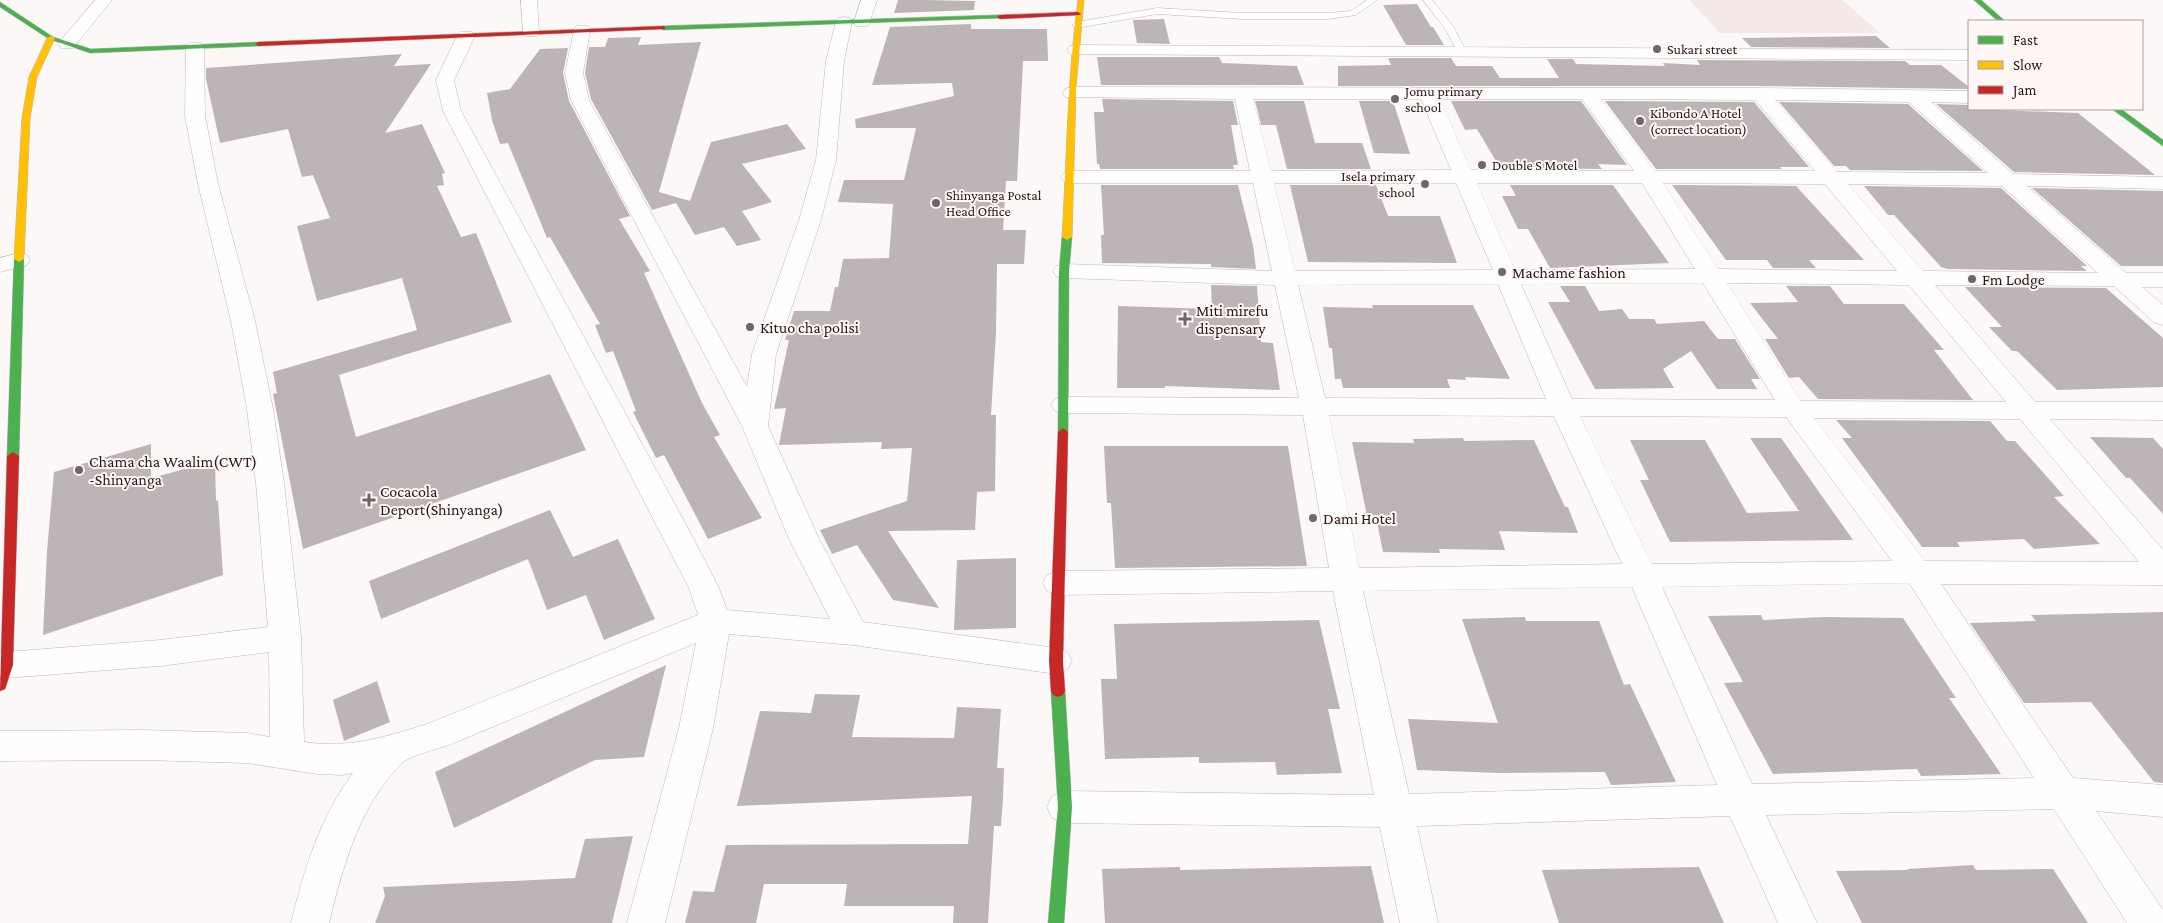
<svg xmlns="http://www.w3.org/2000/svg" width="2163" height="923" font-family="'Crimson Pro',serif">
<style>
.built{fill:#f4e9e7}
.building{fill:#bdb4b5}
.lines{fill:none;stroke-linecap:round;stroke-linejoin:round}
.lane-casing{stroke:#beb7b6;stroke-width:1}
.street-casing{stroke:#beb7b6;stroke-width:1}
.fast-casing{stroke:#beb7b6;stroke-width:1}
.slow-casing{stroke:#beb7b6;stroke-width:1}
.jam-casing{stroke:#beb7b6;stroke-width:1}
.lane{fill:#fffefe;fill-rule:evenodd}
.street{fill:#fffefe;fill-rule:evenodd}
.fast{fill:#4caf50;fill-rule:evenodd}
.slow{fill:#ffc107;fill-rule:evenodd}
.jam{fill:#c62828;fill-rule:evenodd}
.poi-dot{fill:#6f6665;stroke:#fef7f6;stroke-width:2}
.labels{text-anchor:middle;stroke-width:4;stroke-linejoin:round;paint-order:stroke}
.far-poi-label{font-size:14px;fill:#231816;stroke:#fef7f6;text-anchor:start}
.poi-label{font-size:16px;fill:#231816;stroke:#fef7f6;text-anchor:start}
</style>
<rect width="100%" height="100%" fill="#fcf8f8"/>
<!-- built -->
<path class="built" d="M1689,0H1842L1880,33H1720Z"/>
<!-- building -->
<g class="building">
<path d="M898,0H923L975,1L974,10L894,13Z"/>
<path d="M1417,4L1431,27H1433L1444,45H1406L1383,5Z"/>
<path d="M1164,19L1170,44L1137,43L1133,20Z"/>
<path d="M971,24V29H1047L1048,61H1023L1017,181H1006L1003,230H1026L1024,264H997L996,332L991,415H996L995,491L977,492L975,530L888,531L939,608L893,600L857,545L832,554L820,530L907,501L912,448L881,449L882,442L779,445L786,408L774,409L789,340H785L794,311H830L835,287H838L843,259L889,258L893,204L838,202L844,180H904L916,128H856L855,119L954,96L952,83L872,85L890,27Z"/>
<path d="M1876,36L1890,48L1751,47L1742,38Z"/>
<path d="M641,37L638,45L701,42L659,192L690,201L711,142L787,124L806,149L742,164L772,202L742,211L761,240L737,246L724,227L695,235L676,203L652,210L591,99L585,73L589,47H605L608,38Z"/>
<path d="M568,48L563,73L569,101L630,216L619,219L650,271L644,273L702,403L720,435L714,437L762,518L708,539L664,455L656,458L633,412L636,411L613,351L606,353L595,325L600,324L550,237L547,238L508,143L500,144L492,120L487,93L510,89L540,49Z"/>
<path d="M402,54L394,66L431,64L385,133L422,124L445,173L442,174L444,185L437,186L461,237L476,233L512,322L339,375L356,437L550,374L586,450L303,549L273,394L277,393L273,372L417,330L402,278L317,301L297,226L330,218L313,175L302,177L288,129L220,143L206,79V68Z"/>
<path d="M1097,57H1219L1222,63L1297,66L1304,85H1101Z"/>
<path d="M1388,58H1451L1456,66H1492L1500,78H1559L1547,59H1573L1576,64L1665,66L1663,63L1700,65L1697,60L1905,61L1910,65H1941L1969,87V89L1760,86H1338V66L1391,65Z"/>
<path d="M1102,99L1233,101L1238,125H1231L1238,165H1233L1234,169H1100L1099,164H1097L1094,112H1104Z"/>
<path d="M1255,101H1304L1315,143H1362L1371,169H1287L1276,125H1261Z"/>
<path d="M1359,101H1393L1410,154L1374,153Z"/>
<path d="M1451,101H1581L1627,165L1598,164L1602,169L1500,168L1477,129L1465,130Z"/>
<path d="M1605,101L1754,102L1809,167H1780L1782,169H1656Z"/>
<path d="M1779,102L1908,104L1983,171L1850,170L1846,166H1834Z"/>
<path d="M1936,104L1969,105V109L2078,113L2155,175L2014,172Z"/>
<path d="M1101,185H1238L1253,245L1256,269L1211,267V264L1102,263L1101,235H1104Z"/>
<path d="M1290,185H1376L1388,216H1440L1457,263L1308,262Z"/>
<path d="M1510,185H1613L1669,263L1550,268L1528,229H1518L1502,196H1516Z"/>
<path d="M1672,185L1796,186L1864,260H1809L1816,268H1773L1767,260H1726Z"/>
<path d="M1864,186L2001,188L2087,266H2081L2087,271L1948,269L1941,267L1894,215H1888Z"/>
<path d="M2032,188L2163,191V266H2121Z"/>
<path d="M1211,285L1257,286L1261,342L1273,343L1280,390L1165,386V388H1117L1118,306L1212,309Z"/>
<path d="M1560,286H1585L1599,311L1622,309L1629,319H1654L1657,324L1704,321L1718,339H1735L1760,379H1751L1757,389H1717L1691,351L1663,369L1674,388L1595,389L1548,302H1570Z"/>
<path d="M1786,286H1830L1844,304H1904L1944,350H1934L1973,400L1818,399L1799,377L1789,378L1765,339H1778L1750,303L1798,302Z"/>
<path d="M1965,287L2106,288L2163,338V387L2057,390L2017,351H2012L1989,327H2002Z"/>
<path d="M1372,305H1473L1510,379L1465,377L1466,380L1447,379L1450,388H1343L1341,379H1335L1332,348H1329L1323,307L1373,308Z"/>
<path d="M1836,420L1990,421L2007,441H2015L2064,496L2054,497L2100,544L2034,549L2024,539L1957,542L1960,547H1922L1842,438H1852Z"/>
<path d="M2090,437L2153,438L2163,449V514L2130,478H2126Z"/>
<path d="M1463,438L1464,441L1534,440L1565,507H1568L1578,533L1499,531L1505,550L1439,549L1440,553L1383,552L1377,522L1368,521L1352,442L1414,443L1413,439Z"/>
<path d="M1750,438H1781L1853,540L1670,542L1640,480H1649L1630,440H1705L1747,513L1799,511Z"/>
<path d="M151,444V478L215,461L216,501L218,500L223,575L43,635L47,551L54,472Z"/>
<path d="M1104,446H1288L1307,566L1115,568L1111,503H1107Z"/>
<path d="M550,510L573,557L618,539L655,619L604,640L586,595L547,610L528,559L381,619L369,581Z"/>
<path d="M1016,558V628L954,630L957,560Z"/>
<path d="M2163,612V783L2154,782L2091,702L2024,703L1970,623L2036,621L2031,615Z"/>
<path d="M1761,615L1763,620L1824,617L1903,618L1956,698H1949L2001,774L1921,776L1917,769L1773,774L1724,683L1743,682L1708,616Z"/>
<path d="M1525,617L1526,621H1599L1624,685L1630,684L1676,782L1611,785L1605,772L1500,773L1417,770L1408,719L1498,723L1462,619Z"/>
<path d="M1319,620L1340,709H1328L1342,773L1277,775L1275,762L1199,763V757L1105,759L1101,679H1117L1114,624Z"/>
<path d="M666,665L644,757L595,760L454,828L435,772Z"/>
<path d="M377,681L390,722L344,741L333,700Z"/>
<path d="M815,694L860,695L852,737L954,738L957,707L1001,709L997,768H1004L1003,798L1001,826H994L988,923H953L954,906H844L847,884H764L756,923H685L693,891L714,892L726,845L968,844L972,796L737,806L760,711L811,713Z"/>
<path d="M633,836L612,923H375L385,896L383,887L575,878L585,839Z"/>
<path d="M1973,865L1976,870L2053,869L2088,923H1862L1836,871L1908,870L1907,869Z"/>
<path d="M1371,866L1384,923H1105L1102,869L1180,867V870Z"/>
<path d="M1699,867L1724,923H1559L1542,870Z"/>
</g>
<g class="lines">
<!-- lane casing -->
<g class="lane-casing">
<g id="lane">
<path d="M1367,0H1377L1356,15L1328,19H1243L1157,14L1077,28L1072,25L1077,22L1157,8L1243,13H1328L1351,11Z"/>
<path d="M1423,0H1432L1453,26L1467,53L1465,55H1459L1444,27Z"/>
</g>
</g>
<!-- street casing -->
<g class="street-casing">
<g id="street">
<path d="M95,0H112L73,48H61L58,44L61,40Z"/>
<path d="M521,0H537L539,32L537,36H525L523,32Z"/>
<path d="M861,0H877L868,26H856L854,22Z"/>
<path d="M844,17L850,18L852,22L844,61L836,160L821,220L776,354L768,426L819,539L863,622L1056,648L1067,652L1072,661L1067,670L1056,674L853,645L729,634L713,728L665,923H627L679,728L696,643C615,676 535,709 454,743C442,748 410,755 402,763C359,806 343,866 329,923H291C304,870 320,817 353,773L342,775L317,774L247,763L143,760L0,761V731L143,730L247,733L270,737L269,652L160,666L6,678L0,676V654L6,652L160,640L268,627L256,483L247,409L231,321L198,184L185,116L186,47L189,43H201L204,47L205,116L218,184L255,321L273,409L284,483L301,637L304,742C347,749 386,737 427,724L698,615L689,588L661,534L443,111L436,80L457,36L460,32H472L475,36L454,80L461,111L691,534L719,588L727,610L830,619L789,539L742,426L571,100L565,73L574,30L576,26H588L590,30L583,73L589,100L747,387L752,354L799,220L816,160L826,61L836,22L838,18Z"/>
<path d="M1076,45L1969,50V60L1070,54L1067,50L1070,46Z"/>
<path d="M1072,87L1760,88L1969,91V103L1931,102L2013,174L2163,177V189L2027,186L2126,273H2163V287H2142L2163,305V325L2155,323L2114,286L1935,285L2035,402H2163V420L2050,419L2163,550V585L1941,584L2073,778L2163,785V817L2096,811L2163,910V923H2127L2054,809L1766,815L1817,923H1778L1730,816L1417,826L1438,923H1400L1380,827L1065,823L1052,818L1047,807L1052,796L1065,791L1374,795L1333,591L1058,595L1047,591L1043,583L1047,575L1058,571L1329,568L1303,415L1064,413L1055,411L1051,405L1055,399L1064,397L1299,398L1275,285L1064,278L1056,276L1053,271L1056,266L1064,264L1272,271L1253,183H1071L1064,181L1061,177L1064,173L1071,171H1250L1235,99L1065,97L1063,93L1065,89ZM1253,99H1421L1451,170L1271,171ZM1440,99H1582L1634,171L1471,170ZM1601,99L1755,100L1815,171H1655ZM1775,100L1909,102L1988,173L1837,172ZM1274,183H1456L1493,270L1295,271ZM1477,183H1642L1695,269L1515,270ZM1663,183L1825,184L1897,271L1718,269ZM1848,184L2002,186L2098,273L1923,271ZM1703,283L1775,400L1572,399L1521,284ZM1727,283L1909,285L2006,402L1801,401ZM1498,284L1546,399L1325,398L1298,285ZM1329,415L1554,416L1622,564L1359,568ZM1580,416L1786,417L1892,561L1652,564ZM1814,418L2020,419L2139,562L1925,561ZM1909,583L2034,778L1752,784L1662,587ZM1632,587L1717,785L1409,794L1363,591Z"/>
<path d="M19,253L27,255L30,260L27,265L0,272V258Z"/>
</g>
</g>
<!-- fast casing -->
<g class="fast-casing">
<g id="fast">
<path d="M1974,0H1981L2005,21H1998Z"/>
<path d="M0,2L53,37L91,49L259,42L263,44L259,46L90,53L49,39L0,7Z"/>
<path d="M1000,15L1002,16V18L663,30L660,28L663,26Z"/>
<path d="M2112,109H2121L2163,140V146Z"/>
<path d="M1067,234L1072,237L1069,271L1068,432L1063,436L1058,432L1059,271L1062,237Z"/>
<path d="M19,256L24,259L19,456L13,460L7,456L14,259Z"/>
<path d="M1058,685L1063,687L1065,691L1072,807L1064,923H1048L1058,807L1051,691L1053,687Z"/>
</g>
</g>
<!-- slow casing -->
<g class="slow-casing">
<g id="slow">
<path d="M1078,0H1084L1076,88L1072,237L1067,240L1062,237C1067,158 1067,79 1078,0Z"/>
<path d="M51,36L55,38L37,77L30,118L24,259L19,262L14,259L22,118L29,77L47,38Z"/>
</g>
</g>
<!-- jam casing -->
<g class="jam-casing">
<g id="jam">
<path d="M1078,12L1081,14L1080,15L1000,19L997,17L1000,15Z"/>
<path d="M663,26L665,27V29L259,46L255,44L259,42Z"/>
<path d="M1063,428L1068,432L1063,661L1065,691L1063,695L1058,697L1053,695L1051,691L1049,661L1058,432Z"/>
<path d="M13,452L19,456L13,665L5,689L0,691L7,456Z"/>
</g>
</g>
<!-- lane -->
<use href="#lane" class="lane"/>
<!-- street -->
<use href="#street" class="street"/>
<!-- fast -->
<use href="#fast" class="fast"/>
<!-- slow -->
<use href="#slow" class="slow"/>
<!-- jam -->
<use href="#jam" class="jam"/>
</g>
<!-- markers -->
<g class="poi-dot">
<circle cx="1657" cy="49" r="5"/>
<circle cx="1395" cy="99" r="5"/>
<circle cx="1640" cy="121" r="5"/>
<circle cx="1482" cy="165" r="5"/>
<circle cx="1425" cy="184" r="5"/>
<circle cx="936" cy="203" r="5"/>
<circle cx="1502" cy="272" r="5"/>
<circle cx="1972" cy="279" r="5"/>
<path d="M1182.5 311.5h5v5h5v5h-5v5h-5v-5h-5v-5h5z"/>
<circle cx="750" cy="327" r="5"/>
<circle cx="79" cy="470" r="5"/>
<path d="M366.5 492.5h5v5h5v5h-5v5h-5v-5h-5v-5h5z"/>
<circle cx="1313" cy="518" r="5"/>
</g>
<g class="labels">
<!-- far-poi labels -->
<g class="far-poi-label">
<text x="1667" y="54">Sukari street</text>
<text x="1405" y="96">Jomu primary<tspan x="1405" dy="16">school</tspan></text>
<text x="1650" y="118">Kibondo A Hotel<tspan x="1650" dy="16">(correct location)</tspan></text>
<text x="1492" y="170">Double S Motel</text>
<text x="1415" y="181" text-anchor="end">Isela primary<tspan x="1415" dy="16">school</tspan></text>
<text x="946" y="200">Shinyanga Postal<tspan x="946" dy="16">Head Office</tspan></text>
</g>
<!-- poi labels -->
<g class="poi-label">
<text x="1512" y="278">Machame fashion</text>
<text x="1982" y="285">Fm Lodge</text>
<text x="1196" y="316">Miti mirefu<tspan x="1196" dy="18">dispensary</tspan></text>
<text x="760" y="333">Kituo cha polisi</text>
<text x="89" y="467">Chama cha Waalim(CWT)<tspan x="89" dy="18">-Shinyanga</tspan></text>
<text x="380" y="497">Cocacola<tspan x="380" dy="18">Deport(Shinyanga)</tspan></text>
<text x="1323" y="524">Dami Hotel</text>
</g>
</g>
<!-- legend -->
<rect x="1968" y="20" width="175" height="90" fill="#fef7f6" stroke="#a69e9c"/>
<rect x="1978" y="36" width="25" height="8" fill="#4caf50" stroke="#a69e9c"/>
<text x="2013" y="45" font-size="15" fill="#231816">Fast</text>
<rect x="1978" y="61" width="25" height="8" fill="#ffc107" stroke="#a69e9c"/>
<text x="2013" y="70" font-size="15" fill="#231816">Slow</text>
<rect x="1978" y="86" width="25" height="8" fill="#c62828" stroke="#a69e9c"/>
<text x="2013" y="95" font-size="15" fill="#231816">Jam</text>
</svg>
